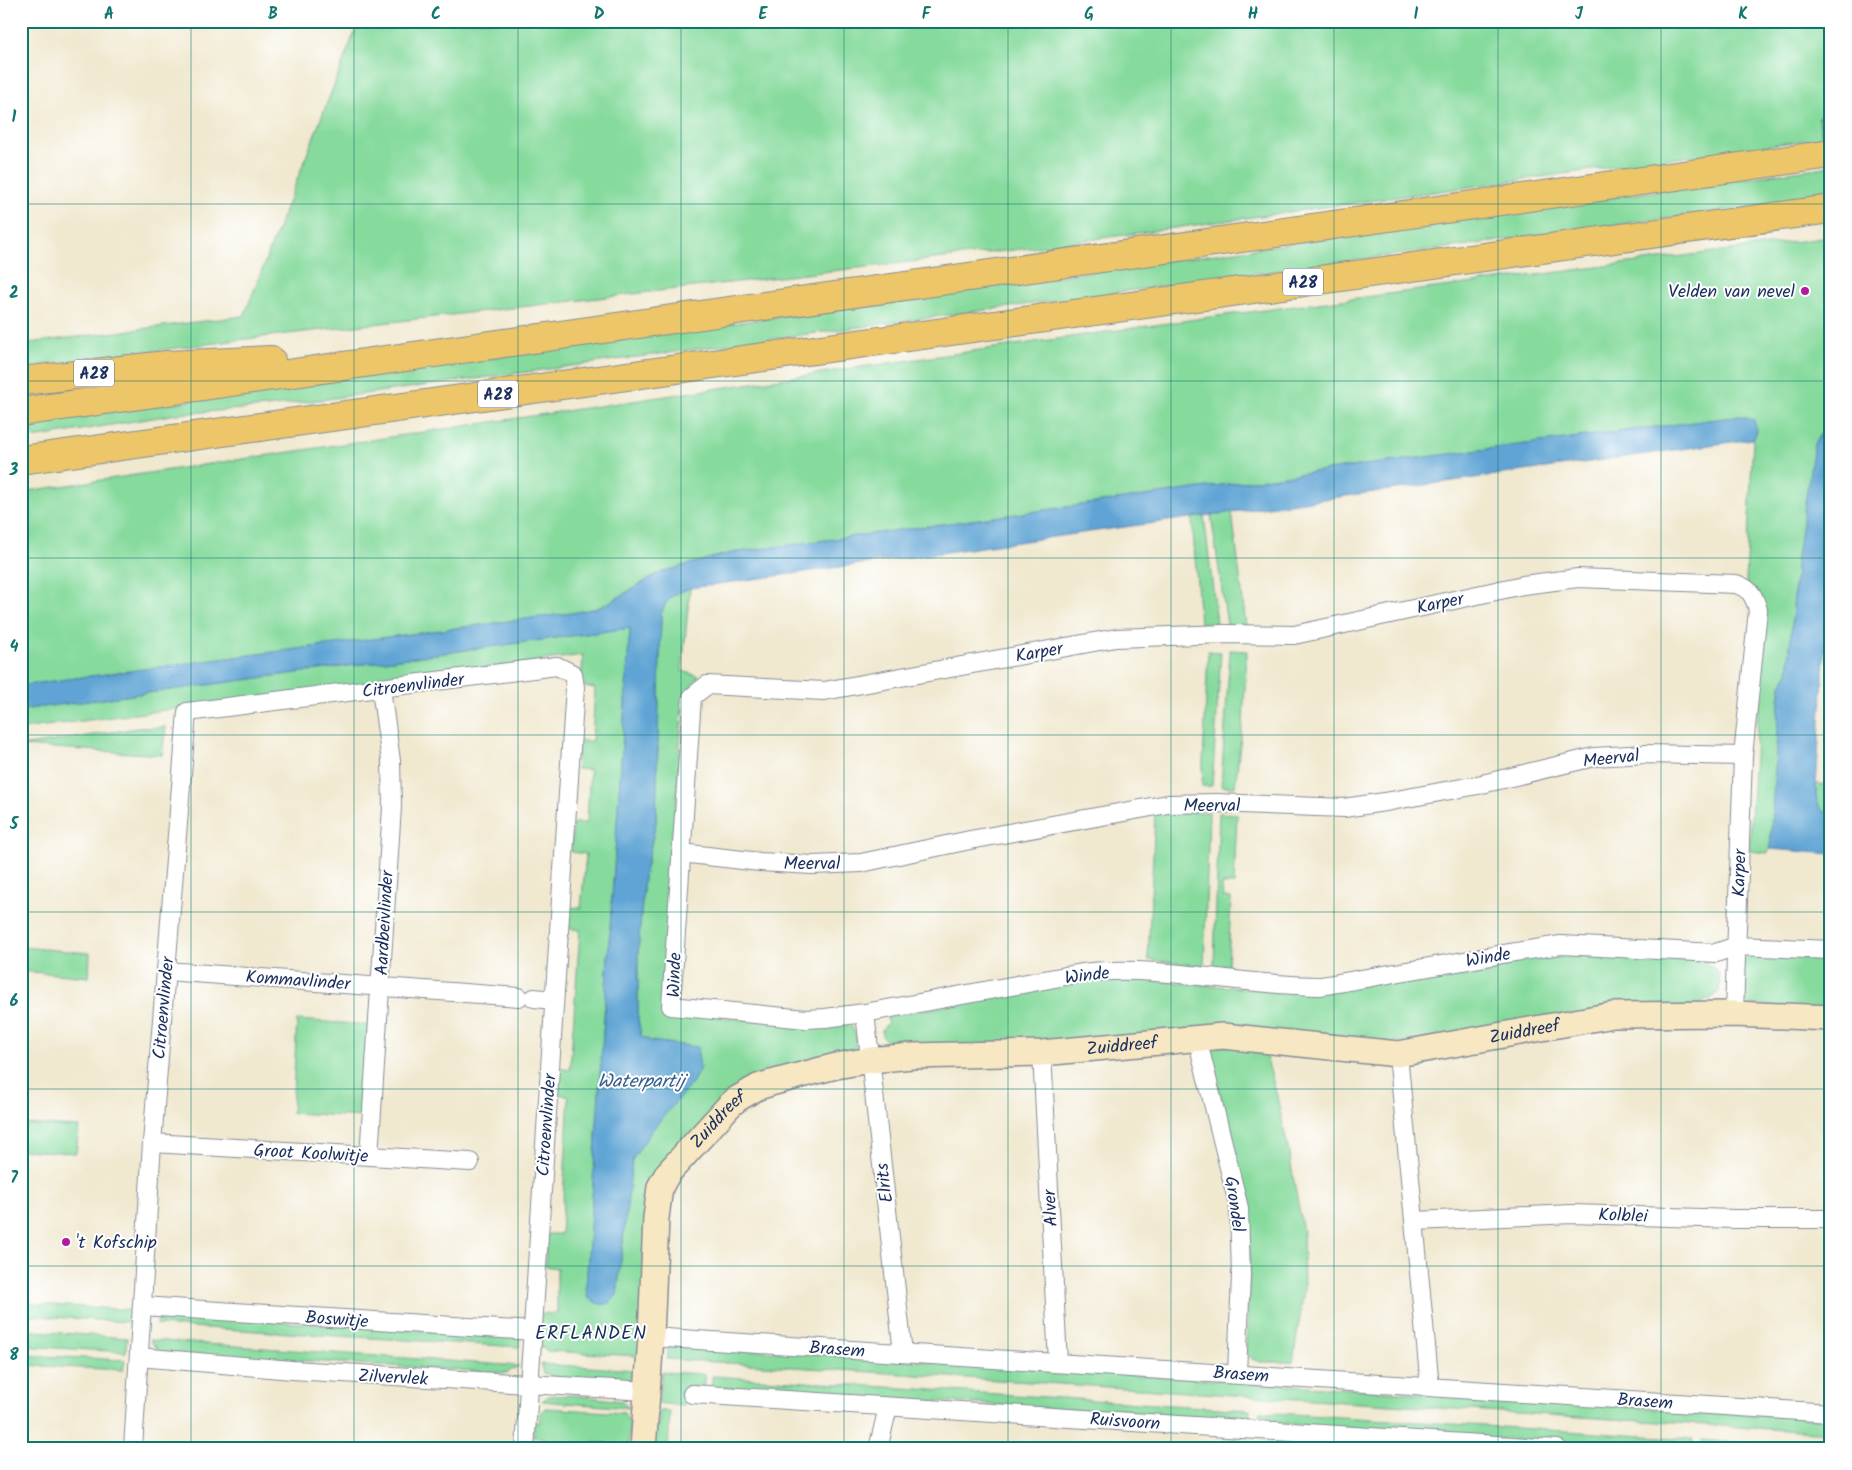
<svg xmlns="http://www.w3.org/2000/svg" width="1852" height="1470" font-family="Kalam,sans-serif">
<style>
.green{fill:#85da9c;stroke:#50847d}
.forest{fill:#6cba84;stroke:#447471}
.water{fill:#5ea4d4;stroke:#3c6a99}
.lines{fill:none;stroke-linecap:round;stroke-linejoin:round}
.street-casing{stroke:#868c96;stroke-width:20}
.secondary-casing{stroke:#868c96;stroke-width:28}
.highway-casing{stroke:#868c96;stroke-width:30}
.street{stroke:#fff;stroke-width:18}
.secondary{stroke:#f7e8c3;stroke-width:25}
.highway{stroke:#ecc669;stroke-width:28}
.grid{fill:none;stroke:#0f766e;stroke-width:1;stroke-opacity:0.55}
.poi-dot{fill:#b5179e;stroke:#fff;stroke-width:2}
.labels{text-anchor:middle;stroke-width:4;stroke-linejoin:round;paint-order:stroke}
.shield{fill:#fff;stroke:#5f6d8e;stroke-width:1}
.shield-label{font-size:16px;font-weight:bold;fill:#1b2f5e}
.poi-label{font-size:18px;fill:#1b2f5e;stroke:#fff;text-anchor:end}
.street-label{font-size:18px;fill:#1b2f5e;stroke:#fff}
.water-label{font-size:19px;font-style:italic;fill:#365e8d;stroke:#fff}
.neighbourhood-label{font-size:19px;letter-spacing:1px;fill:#1b2f5e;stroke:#fff}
.neatline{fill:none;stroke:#0f766e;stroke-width:2}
.grid-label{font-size:16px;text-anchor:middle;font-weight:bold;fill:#0f766e}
</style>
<rect width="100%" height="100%" fill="#fff"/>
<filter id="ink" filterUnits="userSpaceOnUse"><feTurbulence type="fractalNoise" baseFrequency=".02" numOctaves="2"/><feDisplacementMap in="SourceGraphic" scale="10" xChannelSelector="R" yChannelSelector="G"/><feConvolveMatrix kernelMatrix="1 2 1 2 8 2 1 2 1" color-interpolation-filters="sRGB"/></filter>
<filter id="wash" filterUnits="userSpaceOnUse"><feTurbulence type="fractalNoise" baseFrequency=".0096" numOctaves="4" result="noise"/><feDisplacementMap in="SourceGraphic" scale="20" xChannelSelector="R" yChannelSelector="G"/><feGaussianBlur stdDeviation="1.12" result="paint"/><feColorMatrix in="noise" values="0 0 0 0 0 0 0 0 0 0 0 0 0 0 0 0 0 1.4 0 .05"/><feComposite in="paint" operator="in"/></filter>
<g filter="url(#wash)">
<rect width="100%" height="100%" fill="#f0e8cf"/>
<!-- green -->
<g class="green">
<path d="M359,21H1831V115L1818,117L1822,138L1030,248L270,336L21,368V344L244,316Z"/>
<path d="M1831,166V196L267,407L177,414L21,440V425Z"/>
<path d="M1831,237V432H1829L1797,556L1788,674L1781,685L1779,700L1770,849L1768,853L1749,851L1764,613L1746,582L1753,439L1757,430L1740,416L1327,470L1067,507L731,553L689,564L657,574L612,601L597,609L571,613L53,681L21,686V492L834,371L1210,317Z"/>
<path d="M1232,512L1246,626L1227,625L1211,515Z"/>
<path d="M1204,516L1217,623L1200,624L1192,518Z"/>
<path d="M690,588L682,671L699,676L683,697L663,1011L813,1026L839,1023L851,1026L856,1034V1047L847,1057L750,1079L663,1163L640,1356L547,1351L545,1348L539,1347L541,1314L557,1313V1268L545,1266L547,1234H561L569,1096L556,1094L558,1068L570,1070L580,930L567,928L568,907L581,908L586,854L571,852L573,823H587L590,770L577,769L578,741H592L595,688L581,686L583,655L21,729V710L630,628L586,1287L588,1298L617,1295L632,1160L652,1130L697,1047L651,1041L641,1036L638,1019V952L644,877L656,822L661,614C667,596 673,595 690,588Z"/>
<path d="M1230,650L1247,651L1243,721L1235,787L1221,786Z"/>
<path d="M1208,651L1221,652L1212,786H1202Z"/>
<path d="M166,727L162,755L21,746L138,728Z"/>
<path d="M1816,784L1831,785V814C1816,810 1816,797 1816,784Z"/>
<path d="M1209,812L1204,966L1148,960L1155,813Z"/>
<path d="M1219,813L1237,814L1234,884H1222L1223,897L1231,898L1228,967L1214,965Z"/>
<path d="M21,947L90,953L89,977L21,971Z"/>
<path d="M1772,951L1777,957L1812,959L1818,954H1831V1011L1749,1005C1737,994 1742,975 1743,960L1752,952Z"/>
<path d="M1552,954L1706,959V964C1719,968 1721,978 1719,991L1713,998L1702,1001L1701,1006L1407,1042L1041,1046L888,1050L889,1044L882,1036V1030L888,1022L886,1017L1073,982L1119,978L1279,991L1478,966Z"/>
<path d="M297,1020L370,1025L365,1117L292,1113Z"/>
<path d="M1219,1046L1264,1049L1276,1092L1289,1153L1303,1232L1304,1289L1293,1362H1260L1252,1359L1246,1351L1250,1267L1248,1214L1238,1164L1211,1059L1212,1051Z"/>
<path d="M21,1124L79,1127L76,1153L21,1150Z"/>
<path d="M21,1303L132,1310L129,1322L21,1315Z"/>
<path d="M158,1314L520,1337L519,1347L157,1325Z"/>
<path d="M21,1330L127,1338L126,1352L21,1346Z"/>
<path d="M150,1340L519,1366L506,1373L160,1352Z"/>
<path d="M675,1345L1831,1420V1433L667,1359L668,1348Z"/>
<path d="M21,1355L125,1360L123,1370L21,1365Z"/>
<path d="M541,1364L635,1370L628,1381C602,1382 567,1383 543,1373Z"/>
<path d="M662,1372L705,1374L703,1388L686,1386L683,1406L658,1403Z"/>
<path d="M712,1376L1250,1410L1248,1421L712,1387Z"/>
<path d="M574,1395L621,1401L629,1408L542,1401L549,1396Z"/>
<path d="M545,1408L624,1413L630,1423L628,1449H609L608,1444H578L577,1449H546V1438L533,1437L534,1423H539L540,1415Z"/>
<path d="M659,1411H670L668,1449H650L652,1424H659Z"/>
<path d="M1260,1412L1693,1439L1692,1449H1641L1259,1422Z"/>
<path d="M1702,1440L1825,1449H1739L1702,1446Z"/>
</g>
<!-- forest -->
<path class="forest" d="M1831,115V137L1822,138L1818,117Z"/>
<!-- water -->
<g class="water">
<path d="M1740,416L1754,420L1757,431L1753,439L690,588C673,595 667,596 661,615L656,822L644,877L638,952V1019L641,1036L651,1041L697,1047L700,1068L693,1082L652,1130L632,1160L617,1295C607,1308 600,1306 588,1298L586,1287L630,628L21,710V686L53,681L571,613L597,608L612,601L657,574L689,564L731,553L1067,507L1327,470Z"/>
<path d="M1829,432H1831V550L1816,787C1816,799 1817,811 1831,814V854L1770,849L1779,700L1781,685L1788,674L1797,556L1814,444L1820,434Z"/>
<path d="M593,1443H608L609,1449H577L578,1444Z"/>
</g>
</g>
<g filter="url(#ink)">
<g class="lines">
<!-- street casing -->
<g class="street-casing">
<g id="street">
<path d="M681,853L760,862L812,865L861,863L970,840L1168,804L1216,803L1344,808L1391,801L1478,785L1594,757L1646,754L1743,756"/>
<path d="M166,971L519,997"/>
<path d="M534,998L553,1000"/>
<path d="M865,1013L903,1353"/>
<path d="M1734,1014L1743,756L1758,610C1754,596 1751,589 1736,584L1578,578L1523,585L1294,635L1225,634L1116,638L824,691L707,685L692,697L671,1006L806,1019L825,1018L865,1013L1082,973C1162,964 1241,986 1321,986L1509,953L1561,945L1716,953L1736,946L1831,950"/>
<path d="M1197,1038L1239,1208L1241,1275L1237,1374"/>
<path d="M1042,1053L1058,1363"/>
<path d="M1398,1054L1430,1387"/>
<path d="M152,1143L470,1162"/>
<path d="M369,1156L392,807L391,761L381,689"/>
<path d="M1415,1221L1572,1214L1735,1219H1831"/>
<path d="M142,1306L533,1331"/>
<path d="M651,1337L1831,1413"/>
<path d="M139,1357L292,1370L647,1391"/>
<path d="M692,1394L1558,1449"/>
<path d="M133,1449L152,1143L187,712L557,666L573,674L575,687L525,1449"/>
<path d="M878,1449L888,1407"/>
</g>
</g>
<!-- secondary casing -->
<g class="secondary-casing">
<g id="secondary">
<path id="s1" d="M643,1449L651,1337L656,1218L660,1187L668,1173L729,1106L737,1099L758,1087L771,1083L836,1066L870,1060L912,1056L1042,1053L1223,1036L1398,1054L1613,1015L1734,1014L1831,1018"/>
</g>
</g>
<!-- highway casing -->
<g class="highway-casing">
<g id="highway">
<path d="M21,381L167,365L271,360"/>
<path d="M21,412L1831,154"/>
<path d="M21,460L1831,209"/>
</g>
</g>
<!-- street -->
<use href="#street" class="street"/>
<!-- secondary -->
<use href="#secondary" class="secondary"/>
<!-- highway -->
<use href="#highway" class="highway"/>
</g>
</g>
<!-- grid -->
<path class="grid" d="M191,21V1449M354,21V1449M518,21V1449M681,21V1449M844,21V1449M1008,21V1449M1171,21V1449M1334,21V1449M1498,21V1449M1661,21V1449M21,204H1831M21,381H1831M21,558H1831M21,735H1831M21,912H1831M21,1089H1831M21,1266H1831"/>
<!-- markers -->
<g class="poi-dot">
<circle cx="1805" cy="291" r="5"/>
<circle cx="66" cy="1242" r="5"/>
</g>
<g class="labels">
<!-- shield labels -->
<g class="shield">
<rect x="1283" y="268.5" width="40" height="27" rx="4"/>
<rect x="74" y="359.5" width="40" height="27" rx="4"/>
<rect x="478" y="380.5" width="40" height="27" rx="4"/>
</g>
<g class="shield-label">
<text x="1303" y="288">A28</text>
<text x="94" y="379">A28</text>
<text x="498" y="400">A28</text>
</g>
<!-- poi labels -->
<g class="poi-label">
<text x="1795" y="297">Velden van nevel</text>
<text x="76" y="1248" text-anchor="start">'t Kofschip</text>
</g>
<!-- street labels -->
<g class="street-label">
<text transform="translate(1440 603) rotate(-12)" y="6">Karper</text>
<text transform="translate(1039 652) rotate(-10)" y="6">Karper</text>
<text transform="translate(413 685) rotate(-7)" y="6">Citroenvlinder</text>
<text transform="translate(1611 758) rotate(-6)" y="6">Meerval</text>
<text x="1212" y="811">Meerval</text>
<text x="812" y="869">Meerval</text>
<text transform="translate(1739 873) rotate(-88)" y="6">Karper</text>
<text transform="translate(384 923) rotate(-87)" y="6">Aardbeivlinder</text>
<text transform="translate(1488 957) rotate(-10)" y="6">Winde</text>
<text transform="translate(674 975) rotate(-88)" y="6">Winde</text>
<text transform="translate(1087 975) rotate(-7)" y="6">Winde</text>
<text transform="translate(298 980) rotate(4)" y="6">Kommavlinder</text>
<text transform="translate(163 1008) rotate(-85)" y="6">Citroenvlinder</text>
<text dy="6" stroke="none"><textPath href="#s1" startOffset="1178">Zuiddreef</textPath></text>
<text dy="6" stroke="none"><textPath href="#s1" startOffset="772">Zuiddreef</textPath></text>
<text dy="6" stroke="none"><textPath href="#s1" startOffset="352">Zuiddreef</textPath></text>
<text transform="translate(546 1125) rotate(-86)" y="6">Citroenvlinder</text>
<text transform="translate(311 1153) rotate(3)" y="6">Groot Koolwitje</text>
<text transform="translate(884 1183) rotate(-97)" y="6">Elrits</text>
<text transform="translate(1235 1204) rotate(82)" y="6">Grondel</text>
<text transform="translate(1050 1208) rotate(-93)" y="6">Alver</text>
<text transform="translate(1623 1215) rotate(2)" y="6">Kolblei</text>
<text transform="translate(337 1319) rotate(4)" y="6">Boswitje</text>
<text transform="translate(837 1349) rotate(4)" y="6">Brasem</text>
<text transform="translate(1241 1374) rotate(4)" y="6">Brasem</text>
<text transform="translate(393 1377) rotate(3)" y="6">Zilvervlek</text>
<text transform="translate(1645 1401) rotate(4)" y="6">Brasem</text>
<text transform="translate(1125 1421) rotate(4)" y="6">Ruisvoorn</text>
</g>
<!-- water labels -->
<g class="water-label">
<text x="641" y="1087">Waterpartij</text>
</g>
<!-- neighbourhood labels -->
<g class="neighbourhood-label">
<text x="591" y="1339">ERFLANDEN</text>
</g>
</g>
<!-- margin -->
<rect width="1852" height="1470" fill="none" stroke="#fff" stroke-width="55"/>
<rect x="28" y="28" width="1796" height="1414" class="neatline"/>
<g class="grid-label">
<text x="109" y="19">A</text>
<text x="273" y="19">B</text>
<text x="436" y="19">C</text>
<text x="599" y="19">D</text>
<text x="763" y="19">E</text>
<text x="926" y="19">F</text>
<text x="1089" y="19">G</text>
<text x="1253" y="19">H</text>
<text x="1416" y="19">I</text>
<text x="1579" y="19">J</text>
<text x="1743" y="19">K</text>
<text x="14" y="122">1</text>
<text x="14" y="298">2</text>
<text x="14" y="475">3</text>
<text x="14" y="652">4</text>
<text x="14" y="829">5</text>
<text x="14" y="1006">6</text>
<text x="14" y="1183">7</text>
<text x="14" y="1360">8</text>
</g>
</svg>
